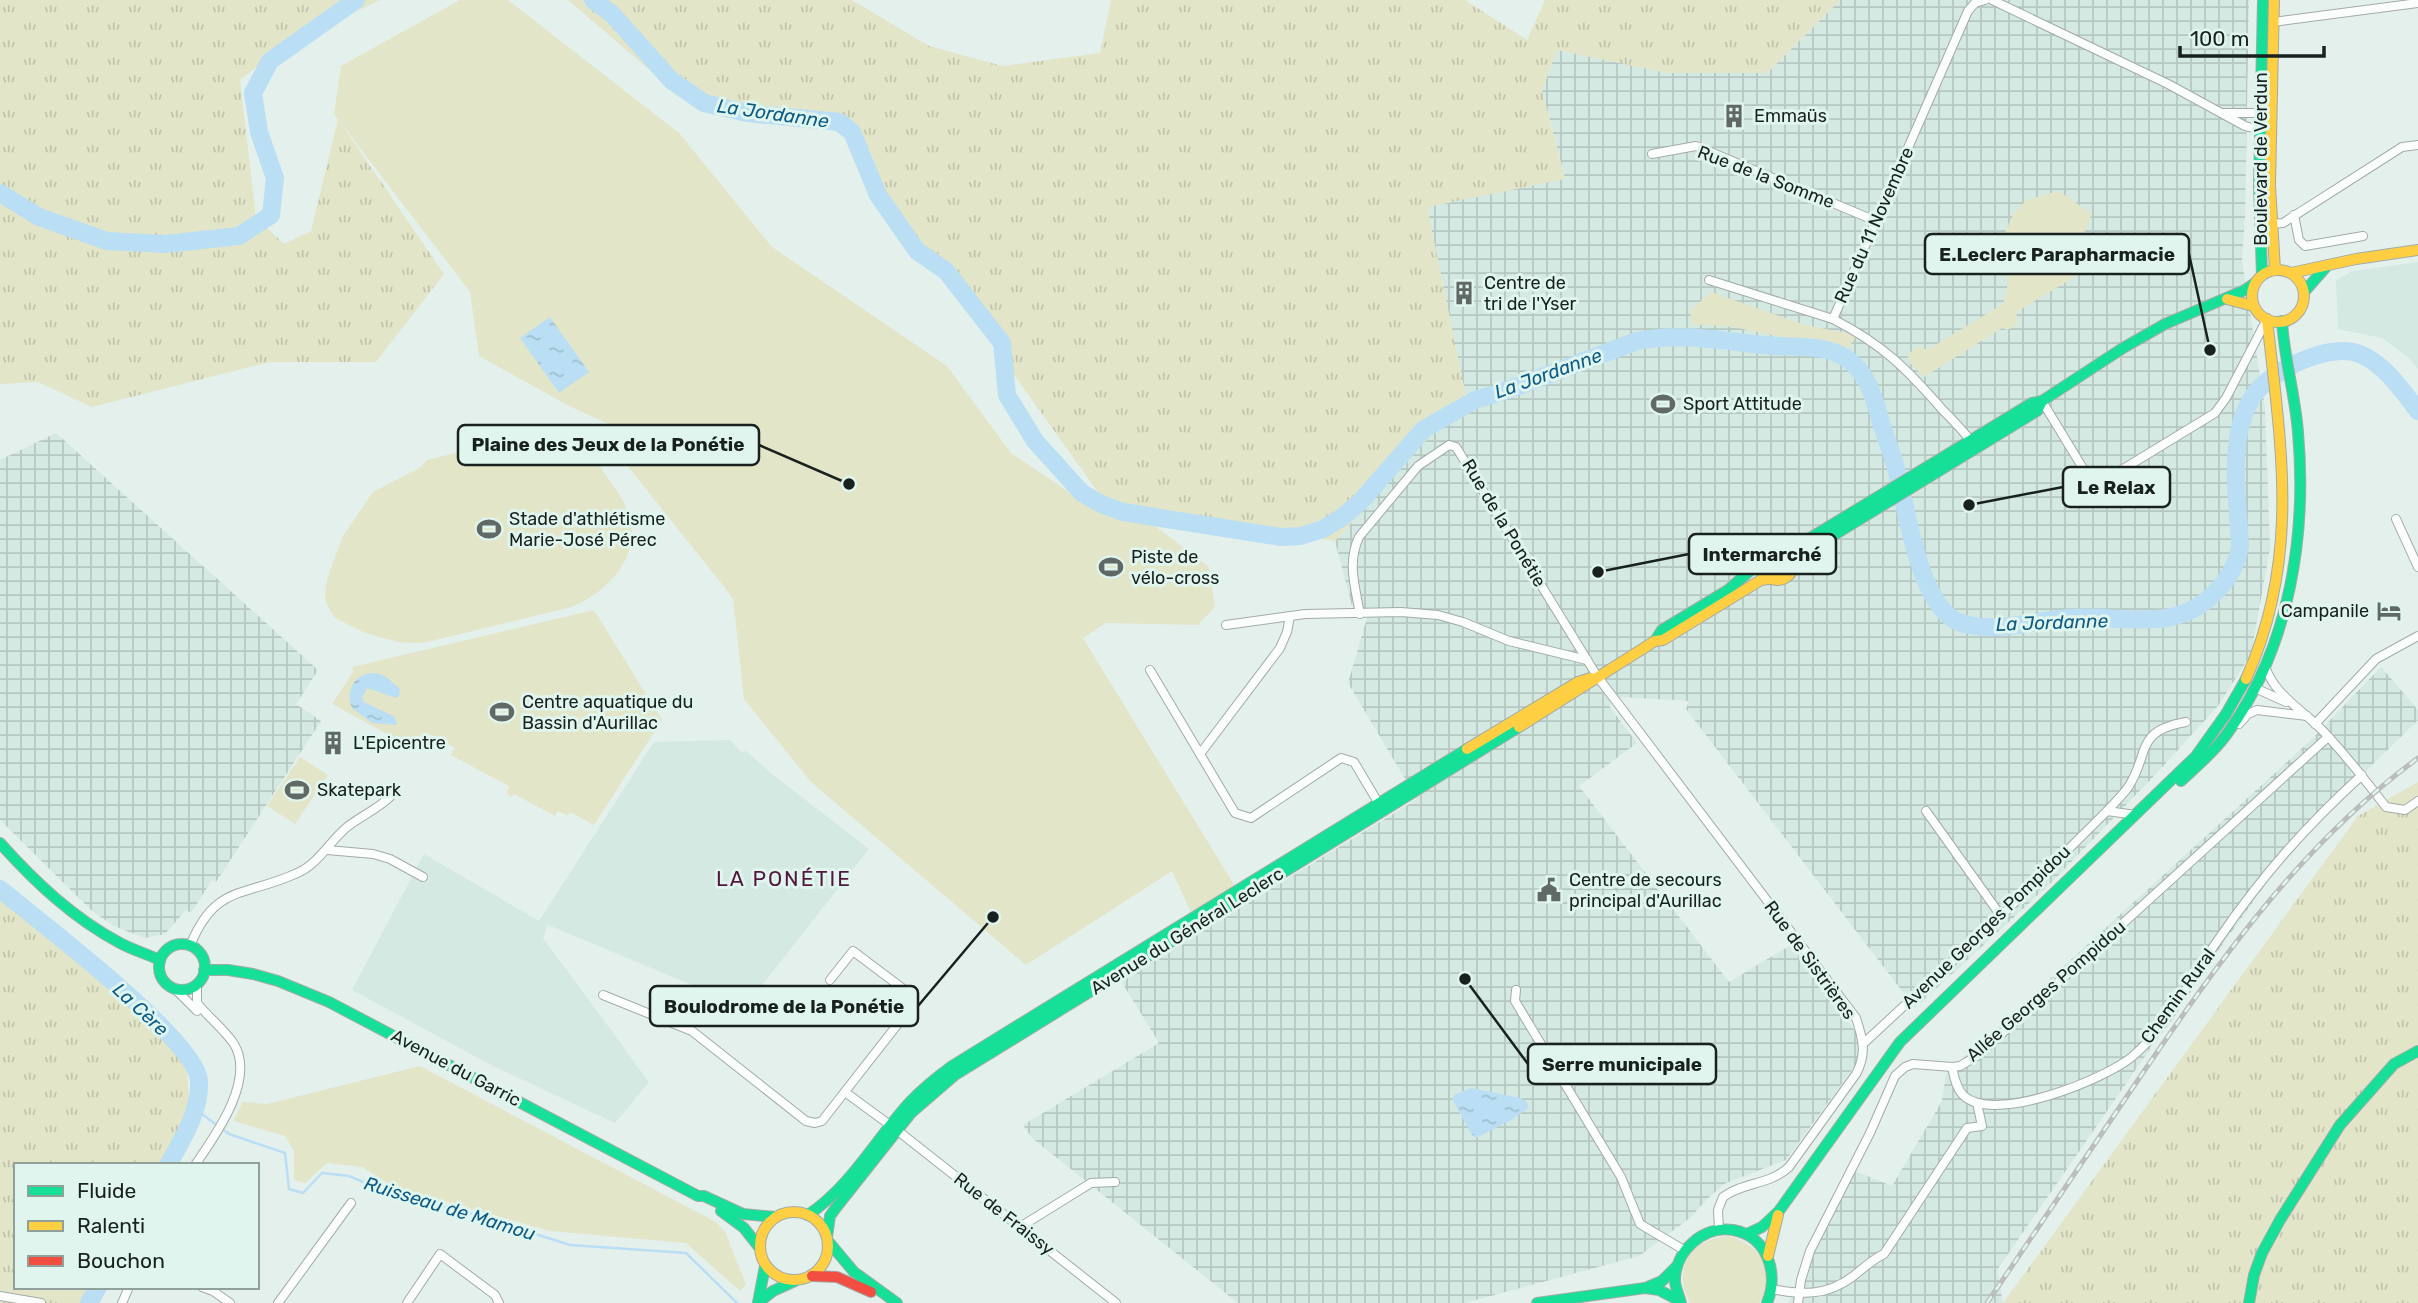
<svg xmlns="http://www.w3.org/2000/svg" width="2418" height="1303" font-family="Rubik,sans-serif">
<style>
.built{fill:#d3e9e1}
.industrial{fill:url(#industrial-grid)}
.grass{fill:url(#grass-tufts)}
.green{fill:#e3e5c9}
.water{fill:url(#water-ripples)}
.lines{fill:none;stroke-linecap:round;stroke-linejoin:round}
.stream{stroke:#badef4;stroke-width:2.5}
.river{stroke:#badef4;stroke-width:18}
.street-casing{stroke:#a2aba8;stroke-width:10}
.fast-casing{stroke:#a2aba8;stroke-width:12}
.slow-casing{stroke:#a2aba8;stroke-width:12}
.jam-casing{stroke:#a2aba8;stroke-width:12}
.street{stroke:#fbfdfc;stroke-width:8}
.fast{stroke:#16e098;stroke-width:10}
.slow{stroke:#ffcf43;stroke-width:10}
.jam{stroke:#f24e42;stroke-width:10}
.rail-casing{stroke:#babdbc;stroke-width:5}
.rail{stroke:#dff5ed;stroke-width:2.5;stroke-dasharray:8;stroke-linecap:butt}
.labels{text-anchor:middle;stroke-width:6;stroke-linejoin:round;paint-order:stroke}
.poi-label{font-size:18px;fill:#19211e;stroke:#dff5ed;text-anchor:start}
.street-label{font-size:18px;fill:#19211e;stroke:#dff5ed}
.water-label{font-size:19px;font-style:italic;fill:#0d5a85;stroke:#dff5ed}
.quarter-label{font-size:21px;letter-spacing:2px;fill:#53173e;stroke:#dff5ed}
.leader{fill:none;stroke:#19211e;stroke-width:2.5}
.callout-dot{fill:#19211e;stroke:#dff5ed;stroke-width:2.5}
.callout{fill:#dff5ed;stroke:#19211e;stroke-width:2.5}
.callout-label{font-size:19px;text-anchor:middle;font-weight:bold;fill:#19211e}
</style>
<defs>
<pattern id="industrial-grid" width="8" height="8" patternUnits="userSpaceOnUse" patternTransform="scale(1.75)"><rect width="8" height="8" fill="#d3e9e1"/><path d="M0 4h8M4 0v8" fill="none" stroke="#b5c8c1"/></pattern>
<pattern id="grass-tufts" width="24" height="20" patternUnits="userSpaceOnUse" patternTransform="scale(1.75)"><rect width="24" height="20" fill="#e3e5c9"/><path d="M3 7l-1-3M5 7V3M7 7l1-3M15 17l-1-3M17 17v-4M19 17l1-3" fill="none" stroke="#c2c4ac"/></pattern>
<pattern id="water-ripples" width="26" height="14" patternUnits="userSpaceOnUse" patternTransform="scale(1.75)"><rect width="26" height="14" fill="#badef4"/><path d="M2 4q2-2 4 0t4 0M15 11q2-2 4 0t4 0" fill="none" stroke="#9fbed1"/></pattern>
</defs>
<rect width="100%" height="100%" fill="#e4f0ec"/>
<!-- built -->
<g class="built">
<path d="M2418,262V369L2409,358L2382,338L2338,329L2336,280L2353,271Z"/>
<path d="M730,740L741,752L746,751L772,774L869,849L745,1007L548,925L543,938L649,1082L615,1123L491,1065L352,990L424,854L539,921L654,742Z"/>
</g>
<!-- industrial -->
<g class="industrial">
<path d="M1840,0H2249L2245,217L2242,261L2265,408L2270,549L2251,654L2218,706L2154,776L2051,883L1915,1008L1686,709L1689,701L1621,697L1609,706L1637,743L1579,786L1729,982L1791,945L1868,1048L1786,1160L1726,1183L1709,1197L1690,1218L1639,1256L1465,1303H1238L1032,1138L1023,1125L1159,1043L1121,981L1417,799L1348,683L1367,618L1352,606L1335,541L1466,397L1427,207L1565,178L1542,91L1557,49L1667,73H1767Z"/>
<path d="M56,433L318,670L296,704L321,721L216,882L212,880L191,913L186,910L165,934L145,938L114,926L91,910L0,820V460Z"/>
<path d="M2381,667L2418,710V720L2367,770L2280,864L2206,968L1997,1270L2003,1303H1788L1855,1171L1892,1186L1942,1101L1946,1074L2312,739Z"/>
</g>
<!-- grass -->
<g class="grass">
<path d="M0,0H380L286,45L240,80L256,218L284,244L311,231L338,119L444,274L376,362H270L92,407L38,382L0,384Z"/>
<path d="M568,0H852L929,46L1003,66L1100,53L1111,0H1465L1527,40L1545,0H1840L1767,73H1667L1557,50L1542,91L1565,179L1427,207L1466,397L1335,541L1108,506L1010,369L1002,337L951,270L917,248L891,209L871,153L842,120L674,91Z"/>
<path d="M2418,782V1303H2003L2358,816Z"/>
<path d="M0,892L139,1010L186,1056L190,1111L163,1165H16V1287H96L88,1303H0Z"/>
</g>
<!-- green -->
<g class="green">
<path d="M460,0H508L679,133L772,247L947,366L1011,453L1094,509L1147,520L1209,567L1215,607L1198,625L1106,623L1083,638L1236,888L1192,914L1172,871L1026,965L811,782L744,699L733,598L622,459L626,432L569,406L479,356L470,292L334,114L341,66Z"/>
<path d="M2059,191L2092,214L2083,236L2098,263L2016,312L2018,324L2007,330L2002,328L1924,377L1909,362L1908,354L1919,346L1927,350L2003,304L2008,284L2002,239L2013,215L2026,200Z"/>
<path d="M1711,292L1805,325L1857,335L1847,350L1733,327L1692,324L1690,311Z"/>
<path d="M558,428L566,430L574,439C591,437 592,451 598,463C607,479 620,492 627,509C645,553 610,591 572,607L427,642L412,643L398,642L365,633L335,618L326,603L325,595L327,579L343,536L373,492L421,467L427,460Z"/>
<path d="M594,610L662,720L594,825L570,812L568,816L558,811L555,816L514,794L512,797L507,794L509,786L456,758L451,755L455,748L427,733L413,748L332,704L353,672L352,667Z"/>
<path d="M300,757L328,775L295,824L267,806Z"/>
<path d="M420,1066L716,1222L725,1232L746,1284L740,1291L686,1243L550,1231L394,1187L362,1167L327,1163L305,1183L294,1180V1151L285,1136L233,1121L243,1102L267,1104Z"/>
<path d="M1728,1236C1760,1244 1780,1273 1759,1303H1690C1671,1268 1691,1239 1728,1236Z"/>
</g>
<!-- water -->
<g class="water">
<path d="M550,317L589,372L559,393L520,338Z"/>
<path d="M377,673L386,677L400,689L399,696L396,698L367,688L362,697L364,702L395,717L397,725L372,723L352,708C345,688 356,672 377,673Z"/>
<path d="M1471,1088L1520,1098L1526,1101L1529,1108L1511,1120L1476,1138L1472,1135L1452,1099L1454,1095Z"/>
</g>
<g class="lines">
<!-- stream -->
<path class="stream" d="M195,1109L229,1134L285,1153L289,1189L303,1193L322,1173L349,1176L391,1194L466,1212L570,1245L686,1253L737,1303"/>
<!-- river -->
<g class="river">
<path d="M593,0L612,14L671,80L704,103L747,113L839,122L852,132L878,195L917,251L946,271L1002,343L1007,395L1035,441L1082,493L1101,504L1123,512L1281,537L1301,536L1323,529L1341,518L1360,502L1424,429L1475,400L1505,391L1637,341C1679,332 1721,341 1763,345C1789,348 1824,343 1846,358C1869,373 1875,402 1882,426C1887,441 1893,456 1897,472C1907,509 1919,609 1961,623C1992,633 2029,622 2061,619C2096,614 2131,623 2166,618C2202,613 2235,581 2240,545C2238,504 2230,456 2243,417C2247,406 2254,392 2263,385C2284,365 2334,342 2362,355C2386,366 2402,390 2418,411"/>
<path d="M0,193L39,217L107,241L165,244L239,236L271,215L275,178L259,132L253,93L270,61L356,0"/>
<path d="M0,889C37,920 195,1039 199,1080C201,1110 182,1140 168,1165"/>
<path d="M89,1303L98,1287"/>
</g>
<!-- street casing -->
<g class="street-casing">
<g id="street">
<path d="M1992,0L2168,84L2245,126L2260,130"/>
<path d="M2273,22L2418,3"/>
<path d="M2224,113H2260"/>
<path d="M1652,154L1696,146L1876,221"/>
<path d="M2294,215L2299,240L2305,246L2363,236"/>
<path d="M2271,224L2283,223L2402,147L2418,145"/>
<path d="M1709,280L1833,319"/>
<path d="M2042,401L2087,475C2096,481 2100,480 2110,477L2215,413L2226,398L2266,321"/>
<path d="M1973,444C1964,431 1952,420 1941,408C1905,367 1883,345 1833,319L1968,11L1975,3L1985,0"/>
<path d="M2396,519L2418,567"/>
<path d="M1360,614C1355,586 1347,563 1359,537L1418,466L1449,445L1456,447L1597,676L1856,1018C1863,1039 1867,1054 1856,1074L1789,1167C1770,1185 1743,1182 1723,1197L1718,1210L1719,1229"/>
<path d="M1226,625L1305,614L1401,612L1438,615L1463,622L1509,641L1587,660"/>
<path d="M2265,666C2274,695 2303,710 2323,731C2346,755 2366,781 2386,807L2405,810L2418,801"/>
<path d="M1150,670L1235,813L1251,818L1341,758L1354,762L1379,804"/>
<path d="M2255,688L2286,702"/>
<path d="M2239,724L2248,714L2257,710L2307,716"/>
<path d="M2315,724L2376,659L2418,636"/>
<path d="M1200,754L1280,648L1287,632L1290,616"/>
<path d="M1926,811L2001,916"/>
<path d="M2107,811C2114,803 2123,795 2129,786C2150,752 2135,731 2186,722"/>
<path d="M327,850L373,854L390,859L423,877"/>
<path d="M190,946C215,884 244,897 295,874C318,865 329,842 347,827C361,816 378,809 391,796"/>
<path d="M176,990L197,1011"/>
<path d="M1516,990L1515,1001L1621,1177L1640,1224L1684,1250"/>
<path d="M603,995L692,1031L806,1121L815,1123L822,1121L908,1011L911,1001L906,991L853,951L830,980"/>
<path d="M1864,1043L2001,916L2107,811L2136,815"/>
<path d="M1952,1067C1954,1076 1956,1089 1964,1096C1995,1124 2106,1079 2133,1056C2169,1025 2191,978 2218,940C2262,876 2304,828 2362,775"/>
<path d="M845,1092L902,1134L1116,1303"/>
<path d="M195,1165C215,1136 256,1080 234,1044C224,1029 208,1017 197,1003V984"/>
<path d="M1020,1227L1091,1183L1115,1182"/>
<path d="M202,1287L213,1291L230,1303"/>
<path d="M1772,1289C1801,1295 1827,1296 1852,1277C1863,1269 1871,1260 1884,1254L1967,1128L1982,1126L1977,1103"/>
<path d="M0,1296L41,1303"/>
<path d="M122,1303L129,1287"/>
<path d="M278,1303L351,1203"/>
<path d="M407,1303L440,1254L495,1295L499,1303"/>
<path d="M1798,1303L1801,1280L1810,1251L1870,1133L1895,1076L1905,1067L1913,1064L1952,1067L1960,1066L1977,1056L2328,737"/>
</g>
</g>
<!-- fast casing -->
<g class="fast-casing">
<g id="fast">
<path d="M2262,275L2259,186L2263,0"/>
<path d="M2304,292L2326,267"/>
<path d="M1784,548L1802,543L2032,403L2042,401L2123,348L2165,324L2245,290L2255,283"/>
<path d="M1793,566L1803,554L2037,411L2042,401"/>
<path d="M1655,641L1662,630L1728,590L1760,562"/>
<path d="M2181,781C2198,765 2216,750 2229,731C2290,645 2307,535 2298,432C2295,394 2284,358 2282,321"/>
<path d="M0,843C35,882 73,918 120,943C133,950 147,954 160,960"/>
<circle cx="182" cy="967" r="23"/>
<path d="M204,970H228L253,974L278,981L329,1002L698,1196H704L743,1214L775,1217"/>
<path d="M721,1211L744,1228L759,1247"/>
<path d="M808,1215C852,1185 875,1140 910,1102C923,1088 937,1077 952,1066L1467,749"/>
<path d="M1747,1234L1762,1227L1779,1211L1900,1042L2196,756L2226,714L2246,679"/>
<path d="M827,1237L830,1216L835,1209L911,1113L955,1075L1519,727"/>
<path d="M828,1241L854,1272L897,1303"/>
<path d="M1645,1288L1659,1290L1680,1301"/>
<path d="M758,1303L773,1291L795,1281"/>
<path d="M758,1303L765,1266"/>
<path d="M1537,1303L1645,1288L1662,1281L1676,1267"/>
<path d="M1681,1303C1679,1296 1676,1289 1675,1282C1674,1252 1703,1225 1733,1230C1768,1236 1779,1274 1767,1303"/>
<path d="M2249,1303L2254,1275L2262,1253L2280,1220L2340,1125L2394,1064L2418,1051"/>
</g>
</g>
<!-- slow casing -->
<g class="slow-casing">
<g id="slow">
<path d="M2274,0L2270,185L2275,270"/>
<circle cx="2278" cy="296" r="26"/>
<path d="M2291,273L2356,259L2418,250"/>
<path d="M2227,299L2253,306"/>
<circle cx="1777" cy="563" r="17"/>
<path d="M2246,679C2301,557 2281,447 2267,319"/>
<path d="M1519,727L1655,641L1663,640L1761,580L1769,579"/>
<path d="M1467,749L1578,682L1591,678"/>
<circle cx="794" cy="1246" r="34"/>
<path d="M1768,1256L1778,1215"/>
</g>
</g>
<!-- jam casing -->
<g class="jam-casing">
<path id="jam" d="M812,1276L837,1277L871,1292"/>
</g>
<!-- street -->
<use href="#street" class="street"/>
<!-- fast -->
<use href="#fast" class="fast"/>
<!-- slow -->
<use href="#slow" class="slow"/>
<!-- jam -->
<use href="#jam" class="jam"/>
<!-- rail casing -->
<g class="rail-casing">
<path id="rail" d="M1987,1303C2037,1229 2088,1154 2138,1080C2220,960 2300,845 2418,758"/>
</g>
<!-- rail -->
<use href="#rail" class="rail"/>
</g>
<!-- icons -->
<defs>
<g id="building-bare" transform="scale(1.89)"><path d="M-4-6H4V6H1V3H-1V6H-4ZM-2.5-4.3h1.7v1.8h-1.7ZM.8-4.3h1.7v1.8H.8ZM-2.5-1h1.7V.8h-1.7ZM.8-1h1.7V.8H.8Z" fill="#606966" stroke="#dff5ed" stroke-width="2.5" paint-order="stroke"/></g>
<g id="stadium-bare" transform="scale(1.89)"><path d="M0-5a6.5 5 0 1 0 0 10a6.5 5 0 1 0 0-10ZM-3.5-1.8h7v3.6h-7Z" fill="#606966" stroke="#dff5ed" stroke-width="2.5" paint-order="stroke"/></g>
<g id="hotel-bare" transform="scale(1.89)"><path d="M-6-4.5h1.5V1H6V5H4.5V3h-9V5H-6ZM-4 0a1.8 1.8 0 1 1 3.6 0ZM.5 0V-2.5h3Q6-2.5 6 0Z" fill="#606966" stroke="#dff5ed" stroke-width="2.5" paint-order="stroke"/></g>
<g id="civic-bare" transform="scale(1.89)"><path d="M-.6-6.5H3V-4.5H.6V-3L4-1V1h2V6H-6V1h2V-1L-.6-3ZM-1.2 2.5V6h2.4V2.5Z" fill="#606966" stroke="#dff5ed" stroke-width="2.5" paint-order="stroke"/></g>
</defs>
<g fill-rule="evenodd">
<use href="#building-bare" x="1734" y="116"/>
<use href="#building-bare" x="1464" y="293"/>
<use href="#stadium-bare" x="1663" y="404"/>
<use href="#stadium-bare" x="489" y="529"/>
<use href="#stadium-bare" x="1111" y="567"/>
<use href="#hotel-bare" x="2389" y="611"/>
<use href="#stadium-bare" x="502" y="712"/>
<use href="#building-bare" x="333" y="743"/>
<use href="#stadium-bare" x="297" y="790"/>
<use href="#civic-bare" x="1549" y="890"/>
</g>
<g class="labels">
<!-- poi labels -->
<g class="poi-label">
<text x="1754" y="122">Emmaüs</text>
<text x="1484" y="289">Centre de<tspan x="1484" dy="21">tri de l'Yser</tspan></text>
<text x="1683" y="410">Sport Attitude</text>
<text x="509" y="525">Stade d'athlétisme<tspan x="509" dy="21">Marie-José Pérec</tspan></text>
<text x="1131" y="563">Piste de<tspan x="1131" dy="21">vélo-cross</tspan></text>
<text x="2369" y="617" text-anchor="end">Campanile</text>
<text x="522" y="708">Centre aquatique du<tspan x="522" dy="21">Bassin d'Aurillac</tspan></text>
<text x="353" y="749">L'Epicentre</text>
<text x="317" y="796">Skatepark</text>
<text x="1569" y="886">Centre de secours<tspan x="1569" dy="21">principal d'Aurillac</tspan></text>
</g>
<!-- street labels -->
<g class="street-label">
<text transform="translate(2261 159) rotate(-90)" y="6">Boulevard de Verdun</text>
<text transform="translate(1766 177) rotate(21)" y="6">Rue de la Somme</text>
<text transform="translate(1874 225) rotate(-66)" y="6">Rue du 11 Novembre</text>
<text transform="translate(1504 523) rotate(59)" y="6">Rue de la Ponétie</text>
<text transform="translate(1986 927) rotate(-44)" y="6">Avenue Georges Pompidou</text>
<text transform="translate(1187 931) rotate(-32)" y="6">Avenue du Général Leclerc</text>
<text transform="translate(1810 960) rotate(54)" y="6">Rue de Sistrières</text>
<text transform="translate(2046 991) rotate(-41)" y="6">Allée Georges Pompidou</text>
<text transform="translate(2178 996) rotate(-54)" y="6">Chemin Rural</text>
<text transform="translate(456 1068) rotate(28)" y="6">Avenue du Garric</text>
<text transform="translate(1004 1214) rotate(38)" y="6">Rue de Fraissy</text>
</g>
<!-- water labels -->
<g class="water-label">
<text transform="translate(773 113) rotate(8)" y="7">La Jordanne</text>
<text transform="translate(1548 373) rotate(-20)" y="7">La Jordanne</text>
<text transform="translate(2052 622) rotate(-2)" y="7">La Jordanne</text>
<text transform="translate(141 1009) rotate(43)" y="7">La Cère</text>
<text transform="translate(450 1208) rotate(17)" y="7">Ruisseau de Mamou</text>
</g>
<!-- quarter labels -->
<g class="quarter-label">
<text x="784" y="886">LA PONÉTIE</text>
</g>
</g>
<!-- callouts -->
<path class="leader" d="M2210 350L2189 254M849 484L759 445M1969 505L2063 487M1598 572L1689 554M993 917L918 1006M1465 979L1528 1064"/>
<g class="callout-dot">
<circle cx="2210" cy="350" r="7"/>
<circle cx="849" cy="484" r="7"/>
<circle cx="1969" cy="505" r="7"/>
<circle cx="1598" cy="572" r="7"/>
<circle cx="993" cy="917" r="7"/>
<circle cx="1465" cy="979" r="7"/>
</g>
<g class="callout">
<rect x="1925" y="234" width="264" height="40" rx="7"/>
<rect x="458" y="425" width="301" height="40" rx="7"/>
<rect x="2063" y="467" width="107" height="40" rx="7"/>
<rect x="1689" y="534" width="147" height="40" rx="7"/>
<rect x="650" y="986" width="268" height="40" rx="7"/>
<rect x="1528" y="1044" width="188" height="40" rx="7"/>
</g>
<g class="callout-label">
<text x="2057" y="261">E.Leclerc Parapharmacie</text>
<text x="608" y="451">Plaine des Jeux de la Ponétie</text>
<text x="2116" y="494">Le Relax</text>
<text x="1762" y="561">Intermarché</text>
<text x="784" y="1013">Boulodrome de la Ponétie</text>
<text x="1622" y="1071">Serre municipale</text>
</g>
<!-- legend -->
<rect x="14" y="1163" width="245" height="126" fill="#dff5ed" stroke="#90a09a" stroke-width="2"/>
<rect x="28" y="1186" width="35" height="10" fill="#16e098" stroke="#90a09a" stroke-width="2"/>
<text x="77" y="1198" font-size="21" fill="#19211e">Fluide</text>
<rect x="28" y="1221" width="35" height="10" fill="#ffcf43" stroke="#90a09a" stroke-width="2"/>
<text x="77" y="1233" font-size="21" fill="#19211e">Ralenti</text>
<rect x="28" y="1256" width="35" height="10" fill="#f24e42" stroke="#90a09a" stroke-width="2"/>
<text x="77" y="1268" font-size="21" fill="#19211e">Bouchon</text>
<!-- scale -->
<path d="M2180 46v10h144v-10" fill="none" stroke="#19211e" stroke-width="3.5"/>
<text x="2190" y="46" font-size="21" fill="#19211e" stroke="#dff5ed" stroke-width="5" paint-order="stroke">100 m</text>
</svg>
